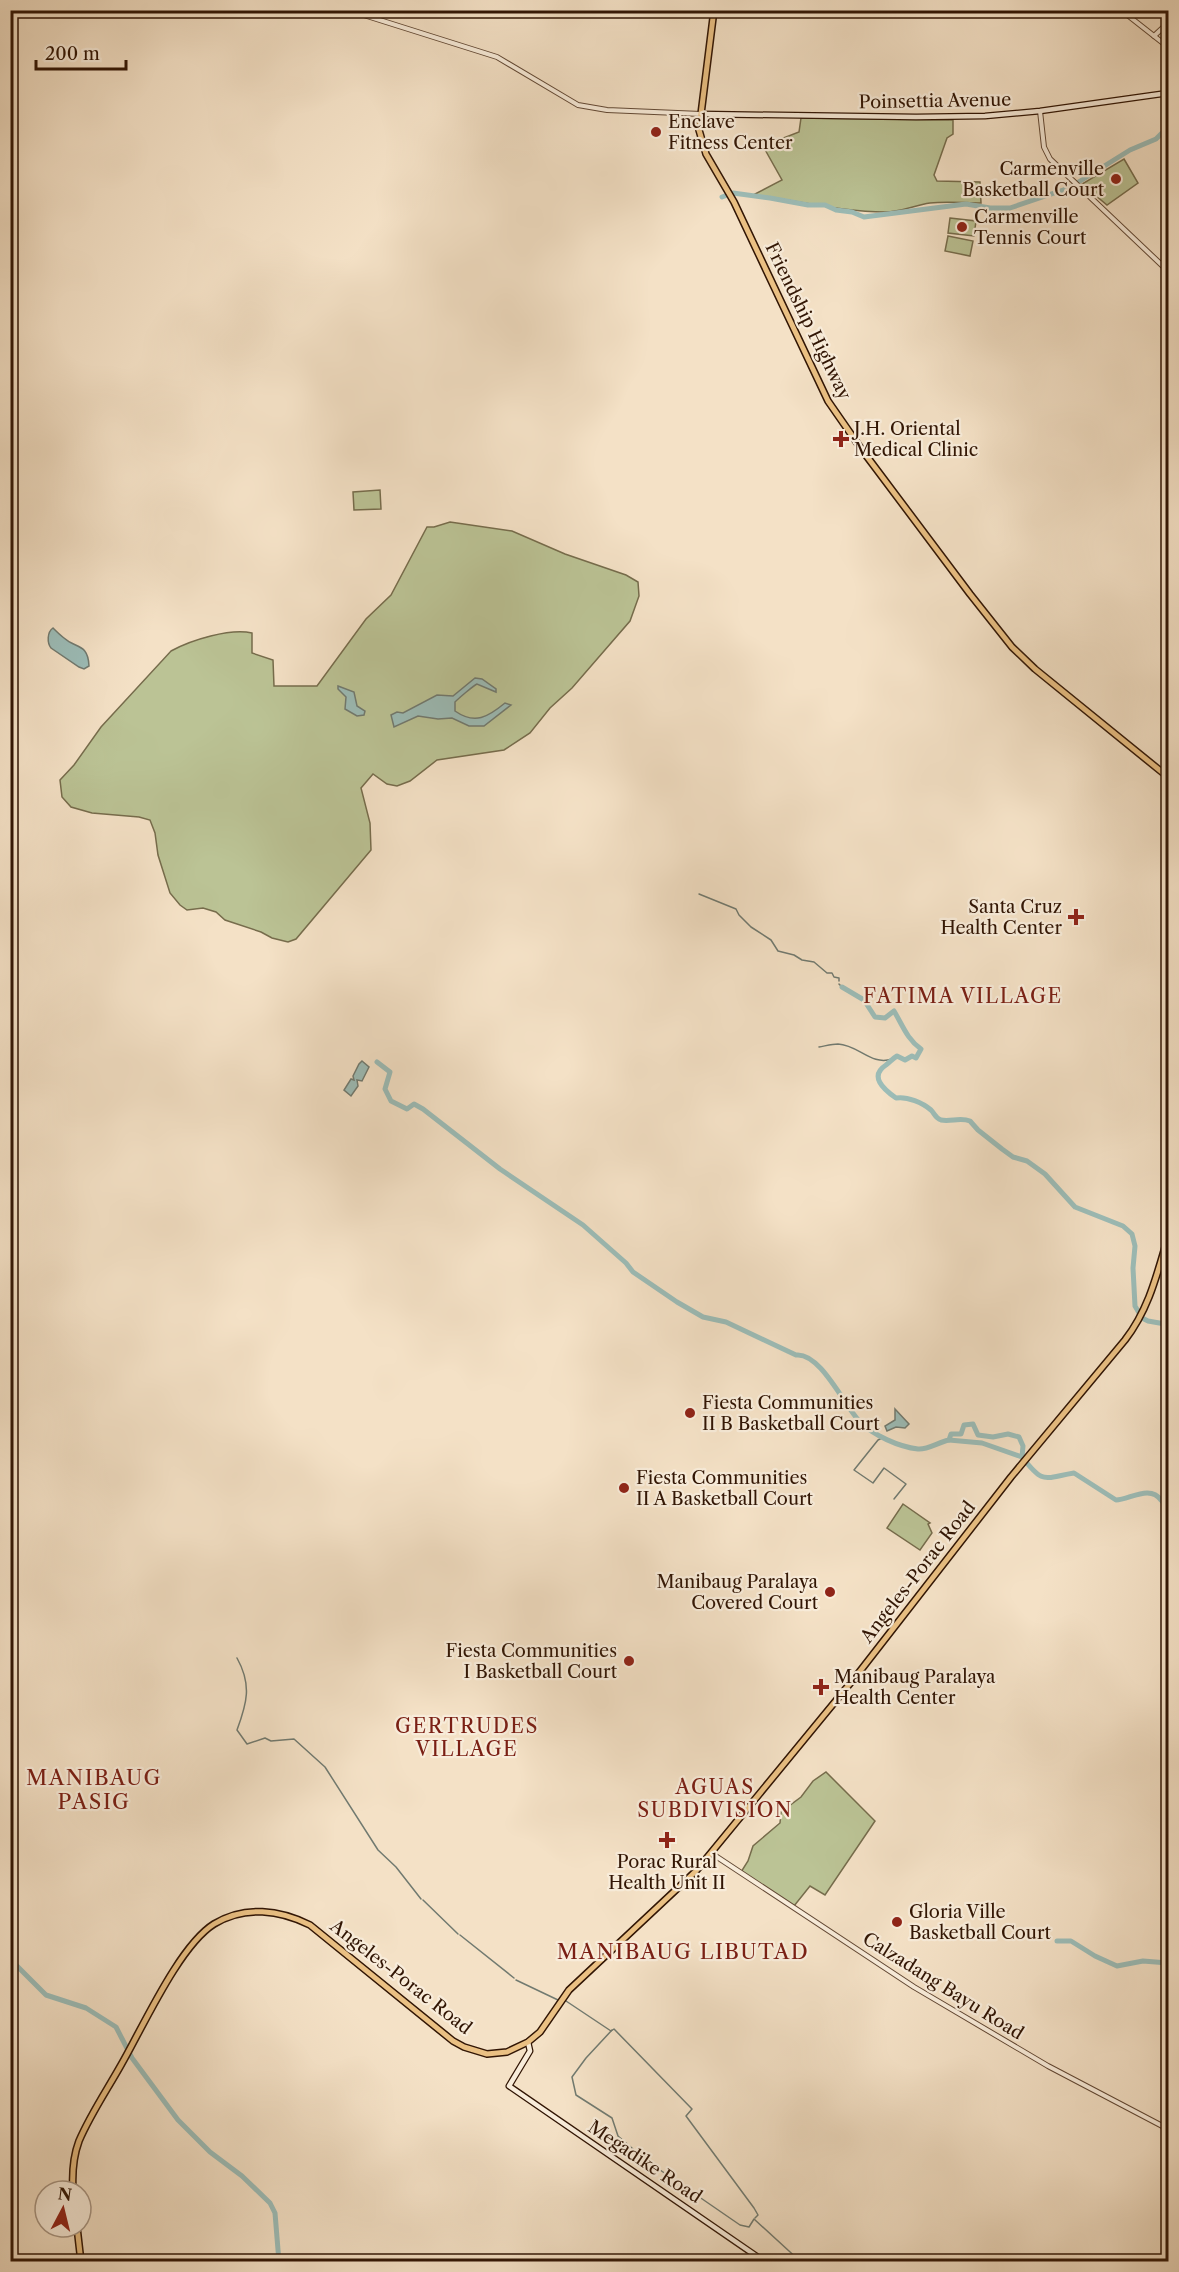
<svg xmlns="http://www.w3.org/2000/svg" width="1179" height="2272" font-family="'Libre Caslon Text',serif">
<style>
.green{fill:#bbc395;stroke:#766c4c;stroke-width:1.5}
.water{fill:#9cbdb8;stroke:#717a70;stroke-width:1.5}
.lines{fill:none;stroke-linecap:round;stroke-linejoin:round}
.stream{stroke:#717a70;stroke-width:1.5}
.river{stroke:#9cbdb8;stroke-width:5}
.tertiary-casing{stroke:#624834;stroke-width:6}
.secondary-casing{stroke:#311504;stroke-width:7}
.primary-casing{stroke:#311504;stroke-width:8}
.tertiary{stroke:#f8ecda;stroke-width:4}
.secondary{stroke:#f8ecda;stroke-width:4.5}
.primary{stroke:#eac083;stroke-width:5}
.poi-dot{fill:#8f2418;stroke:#f8ecda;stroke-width:2}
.labels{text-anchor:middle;stroke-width:4.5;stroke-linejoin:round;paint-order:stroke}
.street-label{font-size:18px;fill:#311504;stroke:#f8ecda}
.poi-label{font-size:18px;fill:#311504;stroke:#f8ecda;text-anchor:start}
.neighbourhood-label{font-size:20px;letter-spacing:1.5px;fill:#7a1f14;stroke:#f8ecda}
.quarter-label{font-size:21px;letter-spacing:1.5px;fill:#7a1f14;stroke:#f8ecda}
</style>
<rect width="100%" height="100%" fill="#f4e1c6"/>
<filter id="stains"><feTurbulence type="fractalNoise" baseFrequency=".00333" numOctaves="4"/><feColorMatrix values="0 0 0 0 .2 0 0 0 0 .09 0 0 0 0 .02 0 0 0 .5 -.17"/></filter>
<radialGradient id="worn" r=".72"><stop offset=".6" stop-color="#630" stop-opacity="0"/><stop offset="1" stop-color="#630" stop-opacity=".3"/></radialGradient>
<!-- green -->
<g class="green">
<path d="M801,118L953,120V134L947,138L934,175L937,181L980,182L981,203C965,203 947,201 930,203C915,205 901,212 885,212C841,212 797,200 753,195L782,180L763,146L799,132Z"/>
<path d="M1124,159L1138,183L1107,205L1082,184Z"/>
<path d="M950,218L976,221L974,236L948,233Z"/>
<path d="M948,236L973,241L970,256L945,251Z"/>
<path d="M380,490L381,509L354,510L353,492Z"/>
<path d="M450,522L512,531L565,554L626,575L638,582L639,596L630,621L572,688L550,708L530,733L504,750L437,760L410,781L397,786L387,784L373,774L361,788L370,823L371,850L296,939L288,942L272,938L261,932L225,920L216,912L203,908L187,910L180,905L170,893L158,855L155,833L150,820L139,817L92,813L71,807L62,797L60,780L74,765L101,727L171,651C191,640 230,628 252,633V653L273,660L274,686H317L366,619L391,595L427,527H434Z"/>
<path d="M903,1504L930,1523L928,1524L932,1533L920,1550L887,1528Z"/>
<path d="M826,1772L875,1821L825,1895L810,1886L794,1906L741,1872L748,1861L753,1846L780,1823L781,1812L801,1797L813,1781Z"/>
</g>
<!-- water -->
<g class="water">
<path d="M53,628C57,632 60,635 64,638C76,649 88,643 89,666L84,669L79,667L51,648C47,643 47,632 53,628Z"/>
<path d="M475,678L482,679L496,689V692L477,684C473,686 459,698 455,702V711C475,725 488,717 505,703L511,705L484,726H469L452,718L438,719L418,716L394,727L391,715L397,712L403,713L437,695L453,696Z"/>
<path d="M338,686L354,692L357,706L365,711L364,715L357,716L345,709L346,697L338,689Z"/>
<path d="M362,1061L369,1067L362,1081L357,1080L358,1086L351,1096L344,1090L351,1079L354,1080L353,1076L359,1064Z"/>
<path d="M895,1409L909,1424L905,1428L896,1427L887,1431L885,1426L895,1420Z"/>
</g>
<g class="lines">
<!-- stream -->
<g class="stream">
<path d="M699,894L736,909L739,915L751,927L771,940L778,951L794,955L802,960L814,962L827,973H832L834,977L839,978V981"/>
<path d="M839,984L842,987"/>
<path d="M819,1047C825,1046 832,1044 838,1044C859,1045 871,1066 892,1059"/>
<path d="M884,1437L878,1440L854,1470L873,1483L884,1468L906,1484L894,1499"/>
<path d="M237,1658C252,1685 247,1703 237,1730L247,1744L265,1738L271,1741L294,1739L325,1767L378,1850L396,1867L421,1899"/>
<path d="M423,1900L458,1934"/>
<path d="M460,1935L514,1978"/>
<path d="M516,1980L558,2000"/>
<path d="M566,2001L611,2031L614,2029L692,2109L686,2116L754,2208L758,2215L755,2218"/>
<path d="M612,2030L586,2058L572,2077L576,2095L612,2118L618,2136L647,2161L740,2225L749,2227L754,2219L801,2262"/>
</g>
<!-- river -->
<g class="river">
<path d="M722,197L733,193L770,198L808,205H825L836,210L852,212L864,217L966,204L990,208H1010L1069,188L1130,150L1156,139L1162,133H1168"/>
<path d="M842,987L864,1000L875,1017L885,1018L894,1011C903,1026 907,1039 921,1049L916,1058L912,1056L905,1060L897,1056C892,1059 890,1062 886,1065C869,1076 883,1089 896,1098C907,1096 923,1103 931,1110C935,1114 935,1118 941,1120C951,1122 960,1117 970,1121L978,1130L1002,1149L1013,1157L1027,1161L1045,1174L1075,1207L1123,1226L1132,1234L1135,1246L1133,1268L1135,1306L1142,1318L1148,1321L1165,1324L1168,1334"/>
<path d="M377,1062L390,1072L385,1089L391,1101L407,1109L414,1104L423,1109L500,1169L583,1225L626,1263L633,1272L677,1302L703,1317L726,1322L796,1355C820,1352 844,1405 860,1422C873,1435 899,1447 918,1449C927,1450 939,1442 949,1440L951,1434H961L964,1425L973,1424L978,1435L993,1437L1008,1434L1019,1437L1023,1446L1022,1457C1044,1485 1043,1478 1074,1473L1116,1500C1129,1500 1150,1484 1161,1500C1164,1503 1166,1508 1168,1512"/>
<path d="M949,1440L982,1443L1022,1457"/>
<path d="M1057,1941H1071L1095,1956L1117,1966L1143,1961L1168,1963"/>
<path d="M10,1959L46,1995L86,2008L116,2027L132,2058L178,2120L210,2152L242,2176L270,2203L275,2213L279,2262"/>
</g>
<!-- tertiary casing -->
<g class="tertiary-casing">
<g id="tertiary">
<path d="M348,10L497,57L578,105L607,110L701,114"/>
<path d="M1121,10L1168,47"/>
<path d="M1164,10L1168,14"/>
<path d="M1154,36L1168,23"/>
<path d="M1040,111L1044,147L1050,159L1168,271"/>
<path d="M711,1853L914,1987L1048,2066L1168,2129"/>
</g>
</g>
<!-- secondary casing -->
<g class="secondary-casing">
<g id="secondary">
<path d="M701,114L916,117L985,116L1040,111L1168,93"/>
<path d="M528,2042L530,2051L509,2086L765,2262"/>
</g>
</g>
<!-- primary casing -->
<g class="primary-casing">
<g id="primary">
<path d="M714,10L699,130L706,154L734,202L828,401L862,450L970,594L1012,647L1035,669L1168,777"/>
<path d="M73,2191C72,2174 73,2157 79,2141C90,2115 107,2090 121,2065C143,2027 179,1946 214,1924C245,1905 280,1910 310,1925L453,2041L464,2047L487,2054L507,2052L528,2042L540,2032L569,1990L696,1871L857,1675L1011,1477L1125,1340C1149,1309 1157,1274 1168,1237"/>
<path d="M77,2227L81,2262"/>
</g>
</g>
<!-- tertiary -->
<use href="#tertiary" class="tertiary"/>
<!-- secondary -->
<use href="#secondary" class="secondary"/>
<!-- primary -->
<use href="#primary" class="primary"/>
</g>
<!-- markers -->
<g class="poi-dot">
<circle cx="656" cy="132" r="6"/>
<circle cx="1116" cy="179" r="6"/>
<circle cx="962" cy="227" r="6"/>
<path d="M838 430h6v6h6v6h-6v6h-6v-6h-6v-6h6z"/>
<path d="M1073 908h6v6h6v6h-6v6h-6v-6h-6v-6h6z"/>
<circle cx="690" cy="1413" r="6"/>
<circle cx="624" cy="1488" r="6"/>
<circle cx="830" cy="1592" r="6"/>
<circle cx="629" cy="1661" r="6"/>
<path d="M818 1678h6v6h6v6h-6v6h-6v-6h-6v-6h6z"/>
<path d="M664 1831h6v6h6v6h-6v6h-6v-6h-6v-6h6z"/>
<circle cx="897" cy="1922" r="6"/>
</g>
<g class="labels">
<!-- street labels -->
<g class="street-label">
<text transform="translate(935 101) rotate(-1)" y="6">Poinsettia Avenue</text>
<text transform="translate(808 321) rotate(64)" y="6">Friendship Highway</text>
<text transform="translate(918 1572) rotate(-52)" y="6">Angeles-Porac Road</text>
<text transform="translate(401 1977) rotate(38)" y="6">Angeles-Porac Road</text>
<text transform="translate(943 1986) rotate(32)" y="6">Calzadang Bayu Road</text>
<text transform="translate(645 2162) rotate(34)" y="6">Megadike Road</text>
</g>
<!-- poi labels -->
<g class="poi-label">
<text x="668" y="128">Enclave<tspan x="668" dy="21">Fitness Center</tspan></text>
<text x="1104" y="175" text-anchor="end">Carmenville<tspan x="1104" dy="21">Basketball Court</tspan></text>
<text x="974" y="223">Carmenville<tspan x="974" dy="21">Tennis Court</tspan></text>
<text x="854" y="435">J.H. Oriental<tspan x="854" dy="21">Medical Clinic</tspan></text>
<text x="1062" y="913" text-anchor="end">Santa Cruz<tspan x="1062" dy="21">Health Center</tspan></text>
<text x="702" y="1409">Fiesta Communities<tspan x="702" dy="21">II B Basketball Court</tspan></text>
<text x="636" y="1484">Fiesta Communities<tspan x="636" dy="21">II A Basketball Court</tspan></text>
<text x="818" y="1588" text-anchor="end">Manibaug Paralaya<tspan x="818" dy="21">Covered Court</tspan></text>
<text x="617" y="1657" text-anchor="end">Fiesta Communities<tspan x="617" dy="21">I Basketball Court</tspan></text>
<text x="834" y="1683">Manibaug Paralaya<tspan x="834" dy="21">Health Center</tspan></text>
<text x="667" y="1868" text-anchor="middle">Porac Rural<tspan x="667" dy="21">Health Unit II</tspan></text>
<text x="909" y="1918">Gloria Ville<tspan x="909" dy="21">Basketball Court</tspan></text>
</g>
<!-- neighbourhood labels -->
<g class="neighbourhood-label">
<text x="963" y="1003">FATIMA VILLAGE</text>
<text x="467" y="1733">GERTRUDES<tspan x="467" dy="23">VILLAGE</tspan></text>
<text x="715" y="1794">AGUAS<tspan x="715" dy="23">SUBDIVISION</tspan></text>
</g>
<!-- quarter labels -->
<g class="quarter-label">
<text x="94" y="1785">MANIBAUG<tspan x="94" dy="24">PASIG</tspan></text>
<text x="683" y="1959">MANIBAUG LIBUTAD</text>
</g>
</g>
<!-- margin -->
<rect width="1179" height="2272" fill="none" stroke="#f4e1c6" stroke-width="36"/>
<rect x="12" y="12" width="1155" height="2248" fill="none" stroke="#311504" stroke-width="3"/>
<rect x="18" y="18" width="1143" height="2236" fill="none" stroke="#311504" stroke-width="1.5"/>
<!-- north arrow -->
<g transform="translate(63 2209) rotate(7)"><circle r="28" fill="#f8ecda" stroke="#a89684" stroke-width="1.5"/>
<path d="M0-4.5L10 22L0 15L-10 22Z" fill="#8f2418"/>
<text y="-9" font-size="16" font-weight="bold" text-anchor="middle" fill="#311504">N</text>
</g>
<!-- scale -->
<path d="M36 60v9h90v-9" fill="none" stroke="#311504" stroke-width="3"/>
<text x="45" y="60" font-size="18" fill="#311504" stroke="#f8ecda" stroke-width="4.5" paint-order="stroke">200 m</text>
<rect width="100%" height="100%" filter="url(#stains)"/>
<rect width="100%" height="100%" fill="url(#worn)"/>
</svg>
